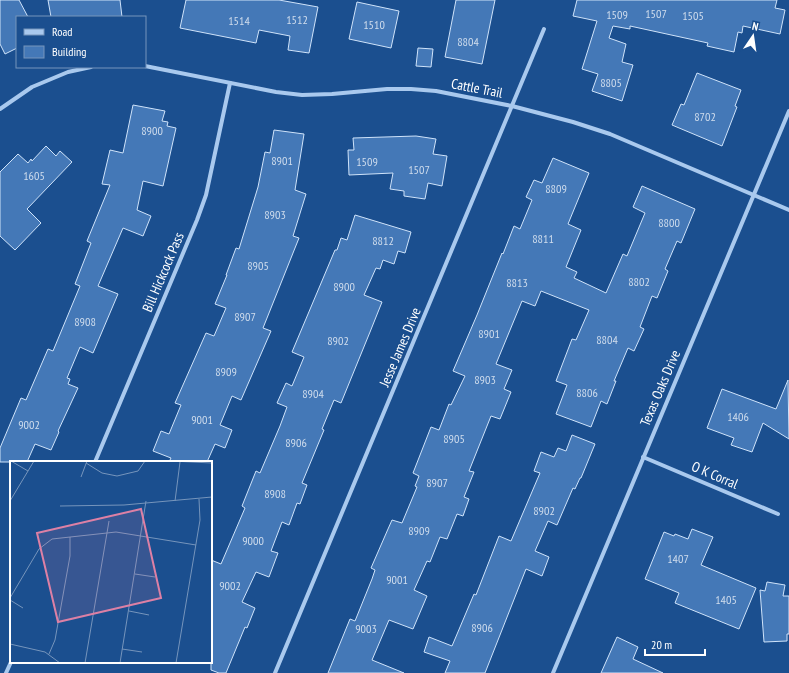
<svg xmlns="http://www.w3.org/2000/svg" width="789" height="673" font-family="'PT Sans Narrow',sans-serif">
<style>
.building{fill:#4478b7;stroke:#cfe3fa}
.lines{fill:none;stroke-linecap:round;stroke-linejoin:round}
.minor{stroke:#a9c9ee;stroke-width:4}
.labels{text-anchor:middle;stroke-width:3;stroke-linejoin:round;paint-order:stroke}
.number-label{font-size:12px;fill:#d0dded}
.street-label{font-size:14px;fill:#fff;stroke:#1b4f8f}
.inset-road{fill:none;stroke:#7695bc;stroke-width:1}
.view{fill:#dd80a5;fill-opacity:0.15;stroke:#dd80a5;stroke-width:2}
.inset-edge{fill:none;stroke:#fff;stroke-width:2}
</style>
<rect width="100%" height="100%" fill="#1b4f8f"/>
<!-- building -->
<g class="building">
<path d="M0,0H19L28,17H17V48L5,54L0,44Z"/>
<path d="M48,0H120L122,17H51Z"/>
<path d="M186,0H279L318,7L309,53L288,50L290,36L259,30L256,43L180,28Z"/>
<path d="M456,0H495L482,64L445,57Z"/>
<path d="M577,0H777L775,8L785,10L780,34L743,26L742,33L738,32L734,52L707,46L708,43L630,26V29L613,26L609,38L626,44L622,62L633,65L622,101L592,91L598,74L582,69L597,21L573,16Z"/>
<path d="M357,2L399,11L391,48L349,39Z"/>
<path d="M418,48L433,49L431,67L416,66Z"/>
<path d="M697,73L741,90L735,106L737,107L722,146L672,125L681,104L684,105Z"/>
<path d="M133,105L165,111L162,121L168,122L167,126L176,128L163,186L143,181L137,210L151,216L143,236L123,228L98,286L118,294L93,353L80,347L67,378L70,379L68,384L78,388L58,431L59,432L51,450L35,444L27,462H0V448L21,398L26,400L48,349L53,351L80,286L75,284L91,243L87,241L110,185L102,184L110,150L123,153Z"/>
<path d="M274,130L304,134L295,190L306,194L293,236L299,238L263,328L271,331L241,400L232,396L220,425L232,430L225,448L215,444L207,462H169L171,458L153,451L161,431L169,434L181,405L175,403L206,333L214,336L226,308L215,304L227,275H226L236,248L239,249L258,187L265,152L270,153Z"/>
<path d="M416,136L436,139L433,154L447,156L442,186L428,183L425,199L404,196V191L390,189L393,173L349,175L348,150H354L353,138Z"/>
<path d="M46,146L56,156L60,151L72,162L27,209L41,223L15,250L0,236V172L18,154L28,163L31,159L32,161Z"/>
<path d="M553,158L589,173L568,224L581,230L566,267L577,272L574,278L606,293L623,254L627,256L645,213L633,207L642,186L695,209L681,243L677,241L665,269L668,271L657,298L652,296L640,327L644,329L634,351L628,348L614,381H616L607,404L601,401L591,427L556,414L567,385L556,381L572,339L576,340L589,310L541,291L535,306L522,301L496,364L512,370L504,389L511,392L500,419L491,416L469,471L474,472L464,497L469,499L463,516L457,514L447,539L440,537L430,562L427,561L414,590L427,596L413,629L389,620L372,660L404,673H328L350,619L355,621L372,579L375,570L371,568L388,529L392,520L402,523L417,487L415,486L419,476L413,473L431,427L439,430L449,404L451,405L465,376L453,371L477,315L502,253L503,254L514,226L520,229L532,200L526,197L534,180L542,183Z"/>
<path d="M355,215L411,232L405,253L398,251L394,264L383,260L380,269L376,268L364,295L382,302L370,332L341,403L334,400L322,429L324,430L302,483L307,485L300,504L297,503L289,525L282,522L271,551L278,553L269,577L256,572L242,602L255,608L247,628L245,627L226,673H219L211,670V560L221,564L245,508L242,506L256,471L260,473L280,426L287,407L277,403L286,383L292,386L304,357L292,352L335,250H337L341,238L347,240Z"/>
<path d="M788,380L789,439L763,423L752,452L731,445L734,438L707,428L722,389L776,409Z"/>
<path d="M572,435L595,444L581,478H580L575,489L573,488L557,525L548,521L535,551L549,557L542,576L526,569L485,673H445L450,661L424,652L429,637L452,646L474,594L476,595L499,536L511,541L540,473L534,471L541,452L554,457L558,448L566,451Z"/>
<path d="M692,529L713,537L701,565L756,588L739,629L675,603L679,593L645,579L664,532L674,536L675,534L688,539Z"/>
<path d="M767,582L785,585L783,596H789V634H787V641L764,642L760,590L765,591Z"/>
<path d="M617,637L638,647L633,659L663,673H601Z"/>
</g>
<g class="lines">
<!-- minor -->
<g class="minor">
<path d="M145,66L276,92L302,95L332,94L387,89H411L436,91L512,106L573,122L610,134L789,210"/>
<path d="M0,109L32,87L68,72L91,67"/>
<path d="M643,457L778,514"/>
<path d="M95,462L197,220L206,195L230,83"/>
<path d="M6,673L11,662"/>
<path d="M275,673L544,29"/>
<path d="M553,673L789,111"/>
</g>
</g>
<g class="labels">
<!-- number labels -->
<g class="number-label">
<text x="656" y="18">1507</text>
<text x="617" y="19">1509</text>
<text x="693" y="20">1505</text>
<text x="297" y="24">1512</text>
<text x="239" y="25">1514</text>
<text x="374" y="29">1510</text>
<text x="468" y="46">8804</text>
<text x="611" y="87">8805</text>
<text x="705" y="121">8702</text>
<text x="152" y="135">8900</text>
<text x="282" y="165">8901</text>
<text x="367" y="166">1509</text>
<text x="419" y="174">1507</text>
<text x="34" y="180">1605</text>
<text x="556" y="193">8809</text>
<text x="275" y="219">8903</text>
<text x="669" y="227">8800</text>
<text x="543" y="243">8811</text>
<text x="383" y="245">8812</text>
<text x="258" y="270">8905</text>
<text x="639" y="286">8802</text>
<text x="517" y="287">8813</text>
<text x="344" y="291">8900</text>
<text x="245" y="321">8907</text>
<text x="85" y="326">8908</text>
<text x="489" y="338">8901</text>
<text x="607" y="344">8804</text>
<text x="338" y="345">8902</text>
<text x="226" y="376">8909</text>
<text x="485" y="384">8903</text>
<text x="587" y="397">8806</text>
<text x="313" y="398">8904</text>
<text x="738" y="421">1406</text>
<text x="202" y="424">9001</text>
<text x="29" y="429">9002</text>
<text x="454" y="443">8905</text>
<text x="296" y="447">8906</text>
<text x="437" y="487">8907</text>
<text x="275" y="498">8908</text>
<text x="544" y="515">8902</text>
<text x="419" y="535">8909</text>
<text x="253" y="545">9000</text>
<text x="678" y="563">1407</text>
<text x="397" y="584">9001</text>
<text x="230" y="590">9002</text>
<text x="726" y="604">1405</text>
<text x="482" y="632">8906</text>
<text x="366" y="633">9003</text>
</g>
<!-- street labels -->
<g class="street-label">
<text transform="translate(477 88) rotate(11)" y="5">Cattle Trail</text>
<text transform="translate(163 272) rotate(-67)" y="5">Bill Hickcock Pass</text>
<text transform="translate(400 347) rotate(-67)" y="5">Jesse James Drive</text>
<text transform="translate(660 388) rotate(-67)" y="5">Texas Oaks Drive</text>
<text transform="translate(715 475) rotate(23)" y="5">O K Corral</text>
</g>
</g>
<!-- overview -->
<g transform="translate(10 461)">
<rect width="202" height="202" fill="#1b4f8f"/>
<path class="inset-road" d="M1,0L18,10M161,0L202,2M76,2L92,12L107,15L128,10L135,0M71,16L77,0M0,40L24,0M165,40L170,1M50,45L114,44L202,36M125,113L145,116M0,137L29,88L42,78L106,71L186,84M0,139L13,147M119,150L139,154M0,183L35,191L50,202M112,188L132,191M39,193L45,179L60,95V76M75,202L99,60M110,202L136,40M166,202L190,59L189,38"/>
<path class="view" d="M131,48L151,137L48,161L27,72Z"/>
<rect width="202" height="202" class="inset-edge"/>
</g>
<!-- legend -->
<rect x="16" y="16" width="130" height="52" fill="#1b4f8f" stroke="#7695bc"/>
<rect x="24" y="29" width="20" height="6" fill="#a9c9ee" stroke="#7695bc"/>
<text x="52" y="36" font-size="12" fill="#ffffff">Road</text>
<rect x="24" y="46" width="20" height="12" fill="#4478b7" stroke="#7695bc"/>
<text x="52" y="56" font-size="12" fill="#ffffff">Building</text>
<!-- north arrow -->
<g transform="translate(753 36) rotate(13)" stroke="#1b4f8f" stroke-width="3" paint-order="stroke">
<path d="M0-3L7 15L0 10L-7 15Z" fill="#ffffff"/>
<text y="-6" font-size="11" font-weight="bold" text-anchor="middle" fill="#ffffff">N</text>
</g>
<!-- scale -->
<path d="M645 649v6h60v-6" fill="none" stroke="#ffffff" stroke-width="2"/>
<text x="651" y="649" font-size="12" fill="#ffffff" stroke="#1b4f8f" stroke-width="3" paint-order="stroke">20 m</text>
</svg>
